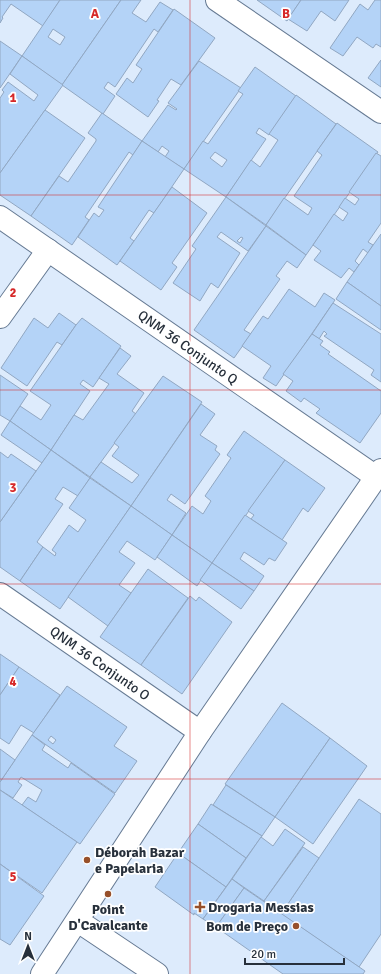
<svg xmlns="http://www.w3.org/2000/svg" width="381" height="974" font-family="Signika,sans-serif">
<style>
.building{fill:#b4d3f7;stroke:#91a7c2;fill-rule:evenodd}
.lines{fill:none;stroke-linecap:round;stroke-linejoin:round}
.minor-casing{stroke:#667a93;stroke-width:24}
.minor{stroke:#fff;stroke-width:22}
.grid{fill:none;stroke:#d62828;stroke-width:1;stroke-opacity:0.55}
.poi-dot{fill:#97502a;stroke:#fff;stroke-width:1.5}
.labels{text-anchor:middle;stroke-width:3.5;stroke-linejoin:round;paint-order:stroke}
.street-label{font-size:14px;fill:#27303b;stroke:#fff}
.poi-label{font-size:14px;font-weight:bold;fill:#27303b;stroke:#fff;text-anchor:start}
.grid-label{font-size:13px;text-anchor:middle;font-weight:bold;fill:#d62828;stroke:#fff;stroke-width:3.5;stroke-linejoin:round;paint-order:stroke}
</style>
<rect width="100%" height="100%" fill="#ddebfc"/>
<!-- building -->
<g class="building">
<path d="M0,0H60L43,26L11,4L2,17L3,18L0,23Z"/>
<path d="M60,0H121L62,85L22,56ZM53,29L65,37L60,45L48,37Z"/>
<path d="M121,0H141L132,13L146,22L160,2L173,10L158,32L154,29L115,87L108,82L104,88L115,96L103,114L62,85Z"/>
<path d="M257,0H301L287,21Z"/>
<path d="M301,0H349L335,21L321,11L307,31L288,19Z"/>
<path d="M375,0H381V47L376,44L373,48L357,37L343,56L330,48L360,4L368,10Z"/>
<path d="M174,9L215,38L181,85L171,79L157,100L159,101L148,117L116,94L127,78L133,83L142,69L136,65Z"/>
<path d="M0,41L22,56L0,88Z"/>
<path d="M22,56L63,85L0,173V98L4,92L2,90L8,82L34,101L38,95L10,74Z"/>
<path d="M381,60V87L368,78Z"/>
<path d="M199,61L241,88L184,169L165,157L169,151L162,146L158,152L142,141L168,105L176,110L177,109L168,103Z"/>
<path d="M255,67L296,96L269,135L259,128L256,133L266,139L226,197L184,169L203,141L208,144L243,94L238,91ZM215,152L227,160L222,167L210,158Z"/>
<path d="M296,95L336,124L266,225L226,197L251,160L260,167L278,140L269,134Z"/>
<path d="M45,110L85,138L31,216L0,195V173Z"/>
<path d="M102,113L142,141L133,155L129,152L85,217L89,220L72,245L31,216L59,176L68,182L96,141V139L88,133Z"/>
<path d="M337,123L378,152L306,255L266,225L284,198L308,215L312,208L294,196L322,155L317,151Z"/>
<path d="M142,141L184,169L154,213L149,210L130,238L134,241L117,265L78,237L94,213L99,217L104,210L98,207Z"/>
<path d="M376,153L381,156V223L368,242L373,245L368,253L363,249L355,261L359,265L354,272L349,268L341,278L314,260L321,251L313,245L334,214L343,221L348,213L339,207L345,198L355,205L359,199L349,192Z"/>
<path d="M172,187L207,213L172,263L177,267L161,290L120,261Z"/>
<path d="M226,197L266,226L248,251L221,232L217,237L240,253L218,288L211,283L200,301L173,283L196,249L192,246ZM241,237L243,238L240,243L237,241Z"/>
<path d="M266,226L306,255L297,268L287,261L276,276L280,279L244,330L251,334L234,358L194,330Z"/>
<path d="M381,234V306L347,282Z"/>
<path d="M347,282L381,306V330L336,299Z"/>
<path d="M289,289L315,307L324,293L335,300L276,386L263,378L271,366L242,346L263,316L268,319Z"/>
<path d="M333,303L381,334V382L371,375L374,370L324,336L327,334L324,331L319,339L312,334Z"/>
<path d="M59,313L76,325L62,345L57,342L27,386L1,368L34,318L48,328Z"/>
<path d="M82,318L121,346L93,387L83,380L80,384L90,391L51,450L10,421L20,406L41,420L51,405L30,391L76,325Z"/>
<path d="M312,334L323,341L320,345L330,352L328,354L381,391V413L360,443L316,413L320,409L304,398L301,402L286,391L293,381L283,374Z"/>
<path d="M120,348L131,356L117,374L144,393L132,411L136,414L90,477L51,450L74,415L83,420L109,384L99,378Z"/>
<path d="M0,375L28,394L10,421L0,415Z"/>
<path d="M163,376L202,402L131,506L90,477L101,462L132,483L139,475L112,456L119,447L114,443Z"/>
<path d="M201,404L215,414L200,435L217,446L215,450L220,454L185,504L171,494L167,500L186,513L172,535L131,506Z"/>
<path d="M10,421L51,450L42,463L1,435Z"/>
<path d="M244,431L285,460L212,563L172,535L192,506L203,514L211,501L205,496L231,458L227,455Z"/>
<path d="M51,450L90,478L78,496L63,487L55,499L63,504L37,542L43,547L20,581L0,567V522Z"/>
<path d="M0,452L8,458L11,454L36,471L0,522Z"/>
<path d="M285,460L325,488L308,512L303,508L282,540L251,519L254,515L248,511Z"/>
<path d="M90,478L131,506L60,609L20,581L43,547L55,556L56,553L52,550L69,525L78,532L86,520L69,508Z"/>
<path d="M131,506L172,535L155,560L127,541L119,552L135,563L119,585L131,593L108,626L68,597Z"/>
<path d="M245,515L287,543L275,561L269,558L264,565L244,552L240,559L264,576L254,591L212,563Z"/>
<path d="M172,535L212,563L197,586L157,557Z"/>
<path d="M212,563L254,591L241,609L200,580Z"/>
<path d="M148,569L188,598L141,665L100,637Z"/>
<path d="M190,596L196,601L199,597L232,622L182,694L141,665Z"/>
<path d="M0,654L19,667L0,695Z"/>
<path d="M19,667L60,695L34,733L21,725L9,744L0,738V695Z"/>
<path d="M67,686L127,727L114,746L137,761L115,793L32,735ZM51,736L56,740L53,744L48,740Z"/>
<path d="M282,703L330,738L275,817L225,784Z"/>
<path d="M32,735L45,745L42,750L68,768L71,763L115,794L80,844L22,805L28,797L36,802L42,790L21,777L18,782L22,785L13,798L0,790V782Z"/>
<path d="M330,738L367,766L313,844L275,817Z"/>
<path d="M0,749L15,760L0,782Z"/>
<path d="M226,785L275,817L262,836L213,805Z"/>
<path d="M0,790L77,842L42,893L0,864Z"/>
<path d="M359,799L381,814V934L359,967L281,914Z"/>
<path d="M211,804L262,836L246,858L198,824Z"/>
<path d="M198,824L246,858L226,887L178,853Z"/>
<path d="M285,829L305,843L264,901L232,879L261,837L273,846Z"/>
<path d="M303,847L319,858L281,914L264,901Z"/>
<path d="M178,853L226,887L203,919L194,913V915L155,887Z"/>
<path d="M0,864L44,896L10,945L0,939Z"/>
<path d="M232,879L244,888L216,927L203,919Z"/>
<path d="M244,888L365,971L363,974H283L216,927Z"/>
</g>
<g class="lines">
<!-- minor casing -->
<g class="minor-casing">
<g id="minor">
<path d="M217,0L381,112"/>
<path d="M0,217L376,477"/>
<path d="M0,317L48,250"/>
<path d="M0,594L200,732"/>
<path d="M78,921L157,974"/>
<path d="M42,974L200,732L381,470"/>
</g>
</g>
<!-- minor -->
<use href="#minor" class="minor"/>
</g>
<!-- grid -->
<path class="grid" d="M190,0V974M0,195H381M0,390H381M0,584H381M0,779H381"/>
<!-- markers -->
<g class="poi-dot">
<circle cx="87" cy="860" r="4"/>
<circle cx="108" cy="894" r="4"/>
<path d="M198 901h4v4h4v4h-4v4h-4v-4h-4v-4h4z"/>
<circle cx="296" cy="926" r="4"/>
</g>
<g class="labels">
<!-- street labels -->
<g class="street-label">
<text transform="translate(188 347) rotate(35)" y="5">QNM 36 Conjunto Q</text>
<text transform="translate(100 663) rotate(35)" y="5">QNM 36 Conjunto O</text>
</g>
<!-- poi labels -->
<g class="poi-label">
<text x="95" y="857">Déborah Bazar<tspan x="95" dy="16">e Papelaria</tspan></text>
<text x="208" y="912">Drogaria Messias</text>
<text x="108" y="914" text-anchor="middle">Point<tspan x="108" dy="16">D'Cavalcante</tspan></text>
<text x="288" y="931" text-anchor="end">Bom de Preço</text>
</g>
</g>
<g class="grid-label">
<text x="95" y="18">A</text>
<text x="286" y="18">B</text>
<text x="13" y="102">1</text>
<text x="13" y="297">2</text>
<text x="13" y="492">3</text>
<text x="13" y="686">4</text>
<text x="13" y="881">5</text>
</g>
<!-- north arrow -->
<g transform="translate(28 946)" stroke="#ffffff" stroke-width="3" paint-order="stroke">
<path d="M0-3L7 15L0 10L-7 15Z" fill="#27303b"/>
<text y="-6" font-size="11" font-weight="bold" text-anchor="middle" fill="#27303b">N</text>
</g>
<!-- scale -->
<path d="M245 958v6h99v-6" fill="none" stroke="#27303b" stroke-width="2"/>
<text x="251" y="958" font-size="12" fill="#27303b" stroke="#ffffff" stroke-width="3" paint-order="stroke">20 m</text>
</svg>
